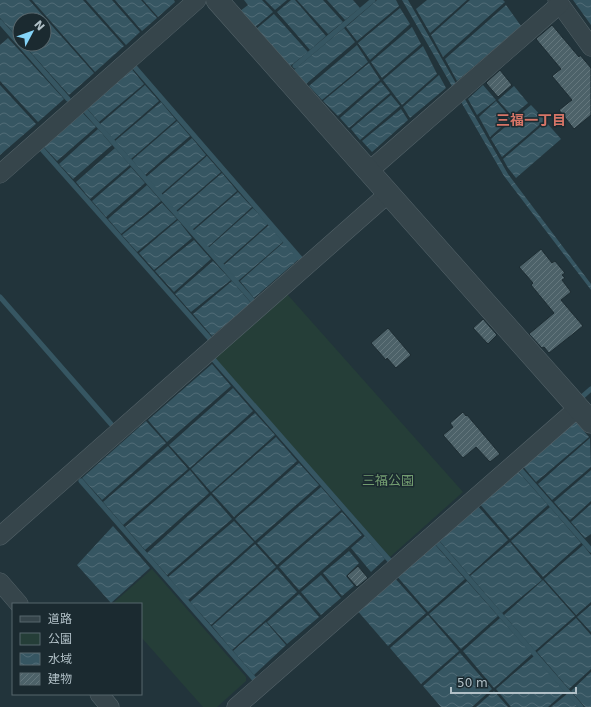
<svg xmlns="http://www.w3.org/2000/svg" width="591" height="707" font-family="'DejaVu Sans','Noto Sans JP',sans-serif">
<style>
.green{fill:#253e38}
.water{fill:url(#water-waves)}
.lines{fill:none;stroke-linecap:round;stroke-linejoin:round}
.stream{stroke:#365662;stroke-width:5}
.building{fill:url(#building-hatch);stroke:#1d2c32}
.minor-casing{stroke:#546369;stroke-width:19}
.tertiary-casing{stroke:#546369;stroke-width:23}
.minor{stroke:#36454b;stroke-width:18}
.tertiary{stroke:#36454b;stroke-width:22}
.labels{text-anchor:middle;stroke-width:3;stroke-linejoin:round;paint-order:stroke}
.park-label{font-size:13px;fill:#739d70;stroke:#1b2a30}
.neighbourhood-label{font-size:14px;font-weight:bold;fill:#d67567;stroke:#1b2a30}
</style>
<defs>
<pattern id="water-waves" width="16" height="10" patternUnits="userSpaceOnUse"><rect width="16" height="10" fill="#365662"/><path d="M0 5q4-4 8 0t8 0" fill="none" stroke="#516c77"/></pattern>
<pattern id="building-hatch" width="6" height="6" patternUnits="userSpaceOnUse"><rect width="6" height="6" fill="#4d6269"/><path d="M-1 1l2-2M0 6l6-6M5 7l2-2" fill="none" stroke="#64777d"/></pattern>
</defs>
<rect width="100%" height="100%" fill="#22343b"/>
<!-- green -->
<g class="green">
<path d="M287,294L463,492L390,557L214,358Z"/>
<path d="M152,569L246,677V681L217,707H203L141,637V604H112Z"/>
</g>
<!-- water -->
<g class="water">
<path d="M0,0H29L94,73L69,95L23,44H44V20H20V40L0,18Z"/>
<path d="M32,0H83L124,46L95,72Z"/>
<path d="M86,0H112L140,32L126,45Z"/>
<path d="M115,0H141L157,18L142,31Z"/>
<path d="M143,0H174L175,2L158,17Z"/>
<path d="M244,0H262L273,12L254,28L240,11L248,5Z"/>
<path d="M265,0H287L275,10Z"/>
<path d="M291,0H295L326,36L310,50L277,12Z"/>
<path d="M297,0H323L343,22L328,34Z"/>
<path d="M327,0H353L360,8L345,20Z"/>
<path d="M377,0H396L399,6L357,41L346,27Z"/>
<path d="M402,0H408L508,174L591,284V290L504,176Z"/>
<path d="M427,0H467L430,33L416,9Z"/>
<path d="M470,0H503L505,2L443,57L431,35Z"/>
<path d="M573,0H591V25Z"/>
<path d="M506,5L521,26L457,81L445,59Z"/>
<path d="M400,8L410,24L370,60L358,43Z"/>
<path d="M274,14L308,52L289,67L256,29Z"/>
<path d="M412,27L421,44L382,78L371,62Z"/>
<path d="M344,28L355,42L306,84L294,70Z"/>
<path d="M8,38L64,99L38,122L0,81V45Z"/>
<path d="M357,45L368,62L322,100L309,86Z"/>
<path d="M423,46L437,74L402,105L383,80Z"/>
<path d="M369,63L380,80L338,116L323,101Z"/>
<path d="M130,67L144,84L99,122L85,106Z"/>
<path d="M439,75L446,88L410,118L403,107Z"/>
<path d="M381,82L390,93L349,128L340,118Z"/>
<path d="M0,85L36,124L0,155Z"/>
<path d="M145,85L159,101L114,140L100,124Z"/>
<path d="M483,85L496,100L477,115L468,99Z"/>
<path d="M514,86L528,103L512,116L498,100Z"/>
<path d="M391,95L400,106L360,140L351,129Z"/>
<path d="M496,101L511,118L490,137L479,117Z"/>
<path d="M161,102L176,120L131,159L115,141Z"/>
<path d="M531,105L545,120L502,157L491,139Z"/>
<path d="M401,109L408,120L372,152L362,141Z"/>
<path d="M80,110L96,127L57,161L41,144Z"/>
<path d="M177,121L190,136L145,175L132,160Z"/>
<path d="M546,122L561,139L516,178L508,168L503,159Z"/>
<path d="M98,129L112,145L73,179L59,164Z"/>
<path d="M192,138L206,155L161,194L146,177Z"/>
<path d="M115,148L130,165L90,199L76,182Z"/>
<path d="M207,156L221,172L176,211L162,195Z"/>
<path d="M131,167L145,183L106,217L92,201Z"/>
<path d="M222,173L237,191L192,230L177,212Z"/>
<path d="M147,185L161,201L121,234L108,219Z"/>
<path d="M238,192L252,207L208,247L193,231Z"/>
<path d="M162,203L177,219L137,252L122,235Z"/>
<path d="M253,208L268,224L223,264L208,248Z"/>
<path d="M178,220L192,238L154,270L139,253Z"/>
<path d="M269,225L283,242L238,281L224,265Z"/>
<path d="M194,240L211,259L174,292L155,271Z"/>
<path d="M284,242L299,259L254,298L240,281Z"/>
<path d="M213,261L231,280L191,312L175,294Z"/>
<path d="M232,281L251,303L212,336L193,314Z"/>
<path d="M212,364L231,386L167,442L148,420Z"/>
<path d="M233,388L253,411L190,468L169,445Z"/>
<path d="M255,413L275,435L211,492L191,469Z"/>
<path d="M573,419L589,437L536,482L521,464Z"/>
<path d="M146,421L166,443L102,500L82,478Z"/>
<path d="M276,437L297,461L234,517L212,493Z"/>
<path d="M590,438L591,467L552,500L538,484Z"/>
<path d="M168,446L188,469L123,525L103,502Z"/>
<path d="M299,463L319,485L255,541L235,519Z"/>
<path d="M516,469L548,505L510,539L478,502Z"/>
<path d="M190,470L209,493L145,550L125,527Z"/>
<path d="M591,470V501L570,520L554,502Z"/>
<path d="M321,487L341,510L277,565L257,543Z"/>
<path d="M211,495L232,519L167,575L147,553Z"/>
<path d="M476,504L508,540L469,575L437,538Z"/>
<path d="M591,504V534L585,538L571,522Z"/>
<path d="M550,507L581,543L543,577L511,541Z"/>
<path d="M342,512L362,535L299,590L279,567Z"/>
<path d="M234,521L254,542L188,600L168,577Z"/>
<path d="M113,526L150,568L111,603L77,565Z"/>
<path d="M365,536L385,559L371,572L351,548Z"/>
<path d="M432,541L465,579L428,612L395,574Z"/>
<path d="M510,542L542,580L502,613L470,576Z"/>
<path d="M255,544L276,567L211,625L190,602Z"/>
<path d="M583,545L591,555V602L576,615L544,579Z"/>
<path d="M349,551L359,563L346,576L354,586L342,596L323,573Z"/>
<path d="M277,569L297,592L232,650L212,626Z"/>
<path d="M321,575L341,598L321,615L301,592Z"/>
<path d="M393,576L426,613L388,646L356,609Z"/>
<path d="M543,580L575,616L535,651L504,615Z"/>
<path d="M467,581L498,616L461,649L429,614Z"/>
<path d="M299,594L319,617L287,644L267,622Z"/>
<path d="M591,605V632L577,617Z"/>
<path d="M428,615L459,651L421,684L390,648Z"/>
<path d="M500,618L532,654L494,688L463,651Z"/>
<path d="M576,618L591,635V669L569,689L537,652Z"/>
<path d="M266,622L286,645L254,675L233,651Z"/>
<path d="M460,653L492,689L472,707H441L423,686Z"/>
<path d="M534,656L565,692L548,707H511L496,689Z"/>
<path d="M591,672V707H585L571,691Z"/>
<path d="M494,691L508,707H476Z"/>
<path d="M567,694L578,707H551Z"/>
</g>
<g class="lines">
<!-- stream -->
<g class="stream">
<path d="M0,22L68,99"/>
<path d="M132,64L300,258"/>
<path d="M295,66L373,0"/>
<path d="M83,108L253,301"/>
<path d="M39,146L211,340"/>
<path d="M0,297L111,424"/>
<path d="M214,360L391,562"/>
<path d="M583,396L591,389"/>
<path d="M518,467L591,550"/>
<path d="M81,481L256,681"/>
<path d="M435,540L581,707"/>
</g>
</g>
<!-- building -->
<g class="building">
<path d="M552,25L579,57L580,55L591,68V115L574,129L559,110L572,100L552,76L561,69L536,39Z"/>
<path d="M500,70L512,85L498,97L486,83Z"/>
<path d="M541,249L552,263L555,261L565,273L562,275L565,278L562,280L571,292L561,300L583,326L549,353L544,347L542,348L529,334L554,313L531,285L533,283L519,267Z"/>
<path d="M483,319L497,335L488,344L473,328Z"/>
<path d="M388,328L411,355L396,368L387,358L386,360L371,343Z"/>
<path d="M463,412L466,416L467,415L500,454L490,462L476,447L463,458L443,435L453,427L450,423Z"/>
<path d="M358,566L368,578L357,587L347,576Z"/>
</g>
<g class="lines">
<!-- minor casing -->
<g class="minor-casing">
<g id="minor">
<path d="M557,0L591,47"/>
<path d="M369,171L560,4"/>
<path d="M0,174L197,0"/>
<path d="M0,536L389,193"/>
<path d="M0,582L19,604"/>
<path d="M99,694L110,707"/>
<path d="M236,707L579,407"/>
</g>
</g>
<!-- tertiary casing -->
<g class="tertiary-casing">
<path id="tertiary" d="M217,0L591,422"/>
</g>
<!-- minor -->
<use href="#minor" class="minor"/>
<!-- tertiary -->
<use href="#tertiary" class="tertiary"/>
</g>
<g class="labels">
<!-- park labels -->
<g class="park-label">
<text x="388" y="485">三福公園</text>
</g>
<!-- neighbourhood labels -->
<g class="neighbourhood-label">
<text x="531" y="125">三福一丁目</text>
</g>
</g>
<!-- legend -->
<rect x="12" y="603" width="130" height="92" fill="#1b2a30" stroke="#57666c"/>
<rect x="20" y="616" width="20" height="6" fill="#36454b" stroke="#57666c"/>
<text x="48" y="623" font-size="12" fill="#b1c0c7">道路</text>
<rect x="20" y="633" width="20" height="12" fill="#253e38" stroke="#57666c"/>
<text x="48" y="643" font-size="12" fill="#b1c0c7">公園</text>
<rect x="20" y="653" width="20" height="12" fill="url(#water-waves)" stroke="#57666c"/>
<text x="48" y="663" font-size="12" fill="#b1c0c7">水域</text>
<rect x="20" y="673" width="20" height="12" fill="url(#building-hatch)" stroke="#57666c"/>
<text x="48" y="683" font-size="12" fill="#b1c0c7">建物</text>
<!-- north arrow -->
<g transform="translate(32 32) rotate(49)"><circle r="19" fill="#1b2a30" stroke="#57666c"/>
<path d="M0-3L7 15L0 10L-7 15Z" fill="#85d4f8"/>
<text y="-6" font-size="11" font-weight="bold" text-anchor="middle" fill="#b1c0c7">N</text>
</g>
<!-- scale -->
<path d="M451 687v6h125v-6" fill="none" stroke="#b1c0c7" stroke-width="2"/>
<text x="457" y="687" font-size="12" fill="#b1c0c7" stroke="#1b2a30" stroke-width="3" paint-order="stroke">50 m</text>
</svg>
